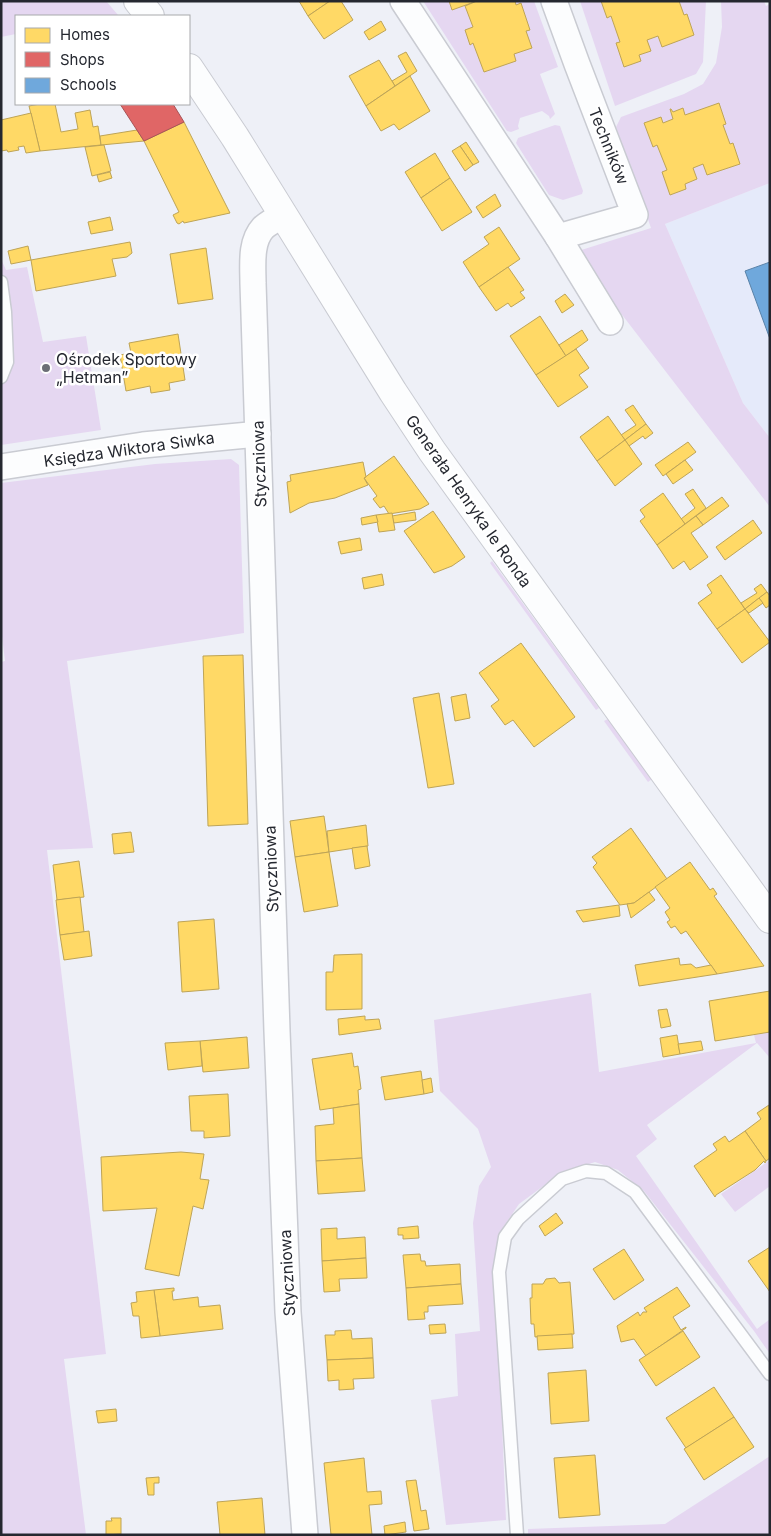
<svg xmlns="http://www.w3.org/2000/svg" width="771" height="1536" font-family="Inter,sans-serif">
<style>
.built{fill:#e5eafa}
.green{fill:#e5d7f1}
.homes{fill:#ffd966;stroke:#bea456}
.shops{fill:#e06666;stroke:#a85356}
.schools{fill:#6fa8dc;stroke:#5982a8}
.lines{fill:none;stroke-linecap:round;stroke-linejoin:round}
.lane-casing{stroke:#c9cbd2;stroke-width:15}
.street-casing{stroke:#c9cbd2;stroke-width:28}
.secondary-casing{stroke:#c9cbd2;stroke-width:30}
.lane{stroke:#fcfdfe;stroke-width:12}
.street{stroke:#fcfdfe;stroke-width:25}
.secondary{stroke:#fcfdfe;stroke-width:28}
.poi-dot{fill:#6b6e76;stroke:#fff;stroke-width:2}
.labels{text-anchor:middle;stroke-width:5;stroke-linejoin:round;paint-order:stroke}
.street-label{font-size:16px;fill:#252830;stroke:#fff}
.poi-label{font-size:16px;fill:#252830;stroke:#fff;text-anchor:start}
</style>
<rect width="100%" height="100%" fill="#eef0f7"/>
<!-- built -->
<path class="built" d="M770,183V438L743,403L665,224Z"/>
<!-- green -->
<g class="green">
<path d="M1,1H106L118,15L107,16H16V34L1,37Z"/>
<path d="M423,1H534L558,67L540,74L555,114L550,119L549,116L542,111L520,118L518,126L519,129L511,132L507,131Z"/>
<path d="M580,1H706L703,62L696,74L615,106Z"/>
<path d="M721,1H764L766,6L770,4V183L665,224L743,403L770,438V507L583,264L575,252L651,228L616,127L621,117L684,94L703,84L716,63L722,27Z"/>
<path d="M555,125L560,126L583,191L582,194L563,200L549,195L516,143L518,138Z"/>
<path d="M1,259L6,270L27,267L43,342L86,336L101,430L1,445Z"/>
<path d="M231,459L239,465L244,633L67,661L93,848L47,850L106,1354L64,1359L86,1535H1V662L5,661L1,628V483L155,464Z"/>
<path d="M492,561L599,708L596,710L490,563Z"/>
<path d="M608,719L652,779L648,782L604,721Z"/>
<path d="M591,993L599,1072L756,1043L754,1035L770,1032V1058L757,1043L647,1125L657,1139L636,1156L757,1329L770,1319V1354L754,1331L644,1191L618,1170L595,1162L561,1173L519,1204L502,1229L495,1255L506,1520L446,1525L431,1400L458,1396L455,1334L480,1331L473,1223L479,1186L491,1167L478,1129L440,1091L434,1020Z"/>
<path d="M770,1160V1186L735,1212L721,1194Z"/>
<path d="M770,1456V1535H528V1529L665,1524Z"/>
</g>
<!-- homes -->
<g class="homes">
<path d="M299,1H330L308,16Z"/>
<path d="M330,1H341L353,20L324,39L308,16Z"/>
<path d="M449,1H477L452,10Z"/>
<path d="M477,1H515L516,5L521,3L530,30L526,31L532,48L514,54L516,61L484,72L473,43L470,45L465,30L473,27L465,6Z"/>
<path d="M601,1H679L684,15L687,14L694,35L662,47L658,36L647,40L651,51L639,55L641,61L624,67L616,43L620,42L611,16L607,18Z"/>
<path d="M381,21L386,30L369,40L364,32Z"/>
<path d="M406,52L417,71L395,86L392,81L407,72L398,56Z"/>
<path d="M379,60L395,86L366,106L349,76Z"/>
<path d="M410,76L430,111L399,130L394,124L381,131L366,106Z"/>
<path d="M719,103L726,124L723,125L730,144L733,143L740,164L707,175L703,164L693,168L697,179L685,184L686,189L670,195L662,172L667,170L657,145L653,147L644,123L661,117L663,123L673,119L670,109H671L673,112L683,108L685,115Z"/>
<path d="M40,104H55L61,132L78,129L75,113L90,110L93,127L98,126L101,145L40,151L29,106Z"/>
<path d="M31,113L40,151L26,153L24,146L18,147L19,150L8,152L7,150L1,151V120Z"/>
<path d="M184,122L230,213L184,223L183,221L179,224L177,223L173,215L179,212L144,141Z"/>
<path d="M137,130L144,141L101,145L100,136Z"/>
<path d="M466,142L479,162L473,165L460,146Z"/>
<path d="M104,145L111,171L92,176L85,147Z"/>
<path d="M460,146L473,165L465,171L452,151Z"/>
<path d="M435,153L450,178L421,198L405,172Z"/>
<path d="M110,172L112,178L99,182L97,175Z"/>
<path d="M450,178L472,212L442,231L421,198Z"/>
<path d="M495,194L501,206L483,218L476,207Z"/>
<path d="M110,217L113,230L91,234L88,222Z"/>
<path d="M499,227L520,259L479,287L463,262L489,244L484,237Z"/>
<path d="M130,242L132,253L127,257L112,259L116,276L36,291L31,260Z"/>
<path d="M28,246L31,260L11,264L8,251Z"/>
<path d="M206,248L213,299L178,304L170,254Z"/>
<path d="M508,267L524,290L520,292L525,298L511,307L508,303L496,311L479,287Z"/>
<path d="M565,294L574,305L562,313L555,301Z"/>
<path d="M540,316L566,356L536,375L510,336Z"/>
<path d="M582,330L588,340L566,356L559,345Z"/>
<path d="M178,334L185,380L169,383L170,390L151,393L150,386L126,391L120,355L131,353L129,343Z"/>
<path d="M576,349L589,368L579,375L588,387L558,407L536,375Z"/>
<path d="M633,405L646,424L625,440L621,435L636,425L625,410Z"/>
<path d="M608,416L625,440L597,461L580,437Z"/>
<path d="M646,424L653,433L645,439L643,436L629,446L625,440Z"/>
<path d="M625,440L642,464L615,486L597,461Z"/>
<path d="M688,442L696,452L663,476L655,465Z"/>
<path d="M394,456L429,504L420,509L389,514L384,506L380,508L373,499L377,496L364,478Z"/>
<path d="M685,460L693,470L673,484L666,474Z"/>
<path d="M363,462L366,477L364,478L368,485L335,498L309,503L290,513L287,482L291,481L290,475Z"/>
<path d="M693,489L706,508L685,524L681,519L695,508L685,494Z"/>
<path d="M663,493L685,524L657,545L640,521L645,517L640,510Z"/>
<path d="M722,497L729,506L703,525L696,516Z"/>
<path d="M433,511L465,557L452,566L434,573L404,531Z"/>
<path d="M415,512L416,520L394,523L392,516Z"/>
<path d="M392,513L395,530L379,532L376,515Z"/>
<path d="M376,515L378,522L362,525L361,518Z"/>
<path d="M696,516L703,525L691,533L708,557L690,570L684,561L673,569L657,545Z"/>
<path d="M753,520L762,533L725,560L716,547Z"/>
<path d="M360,538L362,550L341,554L338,542Z"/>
<path d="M382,574L384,585L364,589L362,578Z"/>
<path d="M721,575L745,609L717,629L698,603L712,593L707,585Z"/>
<path d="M761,584L767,592L745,609L741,603L757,593L754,589Z"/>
<path d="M767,592L770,596V605L766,608L759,598Z"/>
<path d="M759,598L763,603L749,613L745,609Z"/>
<path d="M745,609L770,642L742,663L717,629Z"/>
<path d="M521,643L575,717L534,747L513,720L505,725L491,706L499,700L479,673Z"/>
<path d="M243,655L248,824L208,826L203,656Z"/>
<path d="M439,693L454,784L428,788L413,698Z"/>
<path d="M466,694L470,718L455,721L451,697Z"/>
<path d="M324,816L329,852L295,857L290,821Z"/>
<path d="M366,825L368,846L329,852L327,831Z"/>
<path d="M631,828L667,879L634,903L620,905L593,867L597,863L592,857Z"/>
<path d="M131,832L134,852L114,854L112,834Z"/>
<path d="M367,846L370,866L355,869L352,848Z"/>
<path d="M329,852L338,906L304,912L295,857Z"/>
<path d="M79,861L84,897L57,900L53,865Z"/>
<path d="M690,862L710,890L713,888L717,894L714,896L764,966L717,974L686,931L681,934L675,926L671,928L667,922L670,920L665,912L670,908L655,887Z"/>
<path d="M649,892L655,900L631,918L627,904L634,903Z"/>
<path d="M80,897L84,932L60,935L56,900Z"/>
<path d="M619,905L620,916L583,922L576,911Z"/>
<path d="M214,919L219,989L182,992L178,922Z"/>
<path d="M89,931L92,956L64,960L60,935Z"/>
<path d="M362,954V1009L326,1010V972H333L334,955Z"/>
<path d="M679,958L680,965L691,964L696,968L711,965L717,974L639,986L635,965Z"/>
<path d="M770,991V1032L715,1041L709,1001Z"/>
<path d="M667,1009L671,1026L661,1028L658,1010Z"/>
<path d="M365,1016V1020L379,1019L381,1029L339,1035L338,1019Z"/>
<path d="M677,1035L680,1054L663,1057L660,1038Z"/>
<path d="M247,1037L249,1068L203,1072L200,1041Z"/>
<path d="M200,1041L202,1066L168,1070L165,1043Z"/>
<path d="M701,1041L703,1050L680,1054L678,1044Z"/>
<path d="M352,1053L354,1067L358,1066L361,1089L358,1090L359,1104L320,1110L312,1059Z"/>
<path d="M421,1071L424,1094L385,1100L381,1077Z"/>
<path d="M431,1078L433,1092L424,1094L422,1080Z"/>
<path d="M228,1094L230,1136L204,1138V1131H191L189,1096Z"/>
<path d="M359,1104L362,1158L316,1161L315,1126L334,1124L333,1108Z"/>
<path d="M769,1105L770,1158L766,1161L745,1131L761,1119L757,1113Z"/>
<path d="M745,1131L766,1161L765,1163L764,1161L755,1170L716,1195L715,1197L694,1166L717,1150L713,1144L725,1136L729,1142Z"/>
<path d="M181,1152L204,1154L200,1179L209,1180L203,1209L193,1206L179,1276L145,1269L157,1208L103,1211L101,1157Z"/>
<path d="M362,1158L365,1191L318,1194L316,1161Z"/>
<path d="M556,1213L563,1223L545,1236L539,1226Z"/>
<path d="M418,1226L419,1238L403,1239V1235H398V1228Z"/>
<path d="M337,1228V1239L365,1237L366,1258L322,1261L321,1229Z"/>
<path d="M770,1247V1292L748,1261Z"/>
<path d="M624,1249L644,1280L614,1300L593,1269Z"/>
<path d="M420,1254L421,1261H425L426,1266L460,1264L461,1284L406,1288L403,1255Z"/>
<path d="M366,1258L367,1278L339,1279L340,1291L324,1292L322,1261Z"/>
<path d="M555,1278L559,1283L570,1282L574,1334L535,1337L534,1324H531L530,1298H532V1284H543L546,1279Z"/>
<path d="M461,1284L463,1304L428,1306V1312H424L425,1319L408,1320L406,1288Z"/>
<path d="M677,1287L690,1306L673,1317L681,1330L686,1327V1328L646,1356L634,1339L621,1342L617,1326L638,1312L640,1316L643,1312H647L644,1308Z"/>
<path d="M174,1288V1291H172L173,1300L198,1297L199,1307L220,1305L223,1329L160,1336L154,1290Z"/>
<path d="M154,1290L160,1336L141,1338L139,1316H133L131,1303L137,1302L136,1292Z"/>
<path d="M445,1324L446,1333L430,1334L429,1325Z"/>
<path d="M351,1330L352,1339L372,1338L373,1358L327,1360L325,1335H335V1331Z"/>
<path d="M683,1331L700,1357L656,1386L639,1360Z"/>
<path d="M572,1334L573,1348L538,1350L537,1336Z"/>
<path d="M373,1358L374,1378L353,1379L354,1389L339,1390V1380L328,1381L327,1360Z"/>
<path d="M586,1370L589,1421L551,1424L548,1373Z"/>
<path d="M714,1387L734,1417L686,1448L666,1418Z"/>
<path d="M116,1409L117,1421L98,1423L96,1411Z"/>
<path d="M734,1417L754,1447L704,1480L684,1449Z"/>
<path d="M595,1455L600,1515L559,1518L554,1458Z"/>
<path d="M364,1458L367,1492L381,1491L382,1504L369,1505L372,1535H331L324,1463Z"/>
<path d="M159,1477V1483H154V1495H148L146,1478Z"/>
<path d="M416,1480L421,1511L426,1510L429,1529L414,1531L406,1481Z"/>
<path d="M262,1498L265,1535H220L217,1502Z"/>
<path d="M111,1518H121V1534L106,1535V1521H112Z"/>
<path d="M405,1522L406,1532L385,1535L384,1526Z"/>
</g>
<!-- shops -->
<path class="shops" d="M120,104H173L184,122L144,141Z"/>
<!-- schools -->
<path class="schools" d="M770,262V339L745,271Z"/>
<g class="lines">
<!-- lane casing -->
<g class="lane-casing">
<g id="lane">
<path d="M1,282L5,312L7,362L1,377"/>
<path d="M517,1535L499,1272L505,1237L518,1219L562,1179L586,1171L606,1173L635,1192L770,1374"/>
</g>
</g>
<!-- street casing -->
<g class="street-casing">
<g id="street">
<path d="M403,1L558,237L635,215L577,64L554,1"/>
<path d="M283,214C277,219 268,223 263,228C250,242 253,266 253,283L277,1031L288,1312L305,1535"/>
<path d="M558,237L610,322"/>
<path d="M1,467L143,445L258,434"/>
</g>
</g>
<!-- secondary casing -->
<g class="secondary-casing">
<g id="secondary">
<path d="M138,1L150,16"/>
<path d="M189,68L235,137L393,392L432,451L770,919"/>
</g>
</g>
<!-- lane -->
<use href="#lane" class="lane"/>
<!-- street -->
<use href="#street" class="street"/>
<!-- secondary -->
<use href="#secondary" class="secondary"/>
</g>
<!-- markers -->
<circle class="poi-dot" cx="46" cy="368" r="5"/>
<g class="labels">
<!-- street labels -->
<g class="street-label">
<text transform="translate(609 146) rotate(68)" y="6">Techników</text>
<text transform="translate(129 449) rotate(-8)" y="6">Księdza Wiktora Siwka</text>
<text transform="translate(259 464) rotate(-92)" y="6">Styczniowa</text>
<text transform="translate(469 501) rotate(55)" y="6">Generała Henryka le Ronda</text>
<text transform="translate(271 869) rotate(-92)" y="6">Styczniowa</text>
<text transform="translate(287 1273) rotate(-93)" y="6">Styczniowa</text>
</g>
<!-- poi labels -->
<g class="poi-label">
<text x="56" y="365">Ośrodek Sportowy<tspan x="56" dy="18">„Hetman”</tspan></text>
</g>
</g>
<!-- border -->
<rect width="771" height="1536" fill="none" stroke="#252830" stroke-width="5"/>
<!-- legend -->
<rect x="15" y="15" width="175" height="90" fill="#ffffff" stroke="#a8a9ac"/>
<rect x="25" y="28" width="25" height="15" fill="#ffd966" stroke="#a8a9ac"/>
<text x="60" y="40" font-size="15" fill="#252830">Homes</text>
<rect x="25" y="52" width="25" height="15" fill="#e06666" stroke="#a8a9ac"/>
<text x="60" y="65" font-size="15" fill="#252830">Shops</text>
<rect x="25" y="78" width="25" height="15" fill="#6fa8dc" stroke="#a8a9ac"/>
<text x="60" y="90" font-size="15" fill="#252830">Schools</text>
</svg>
